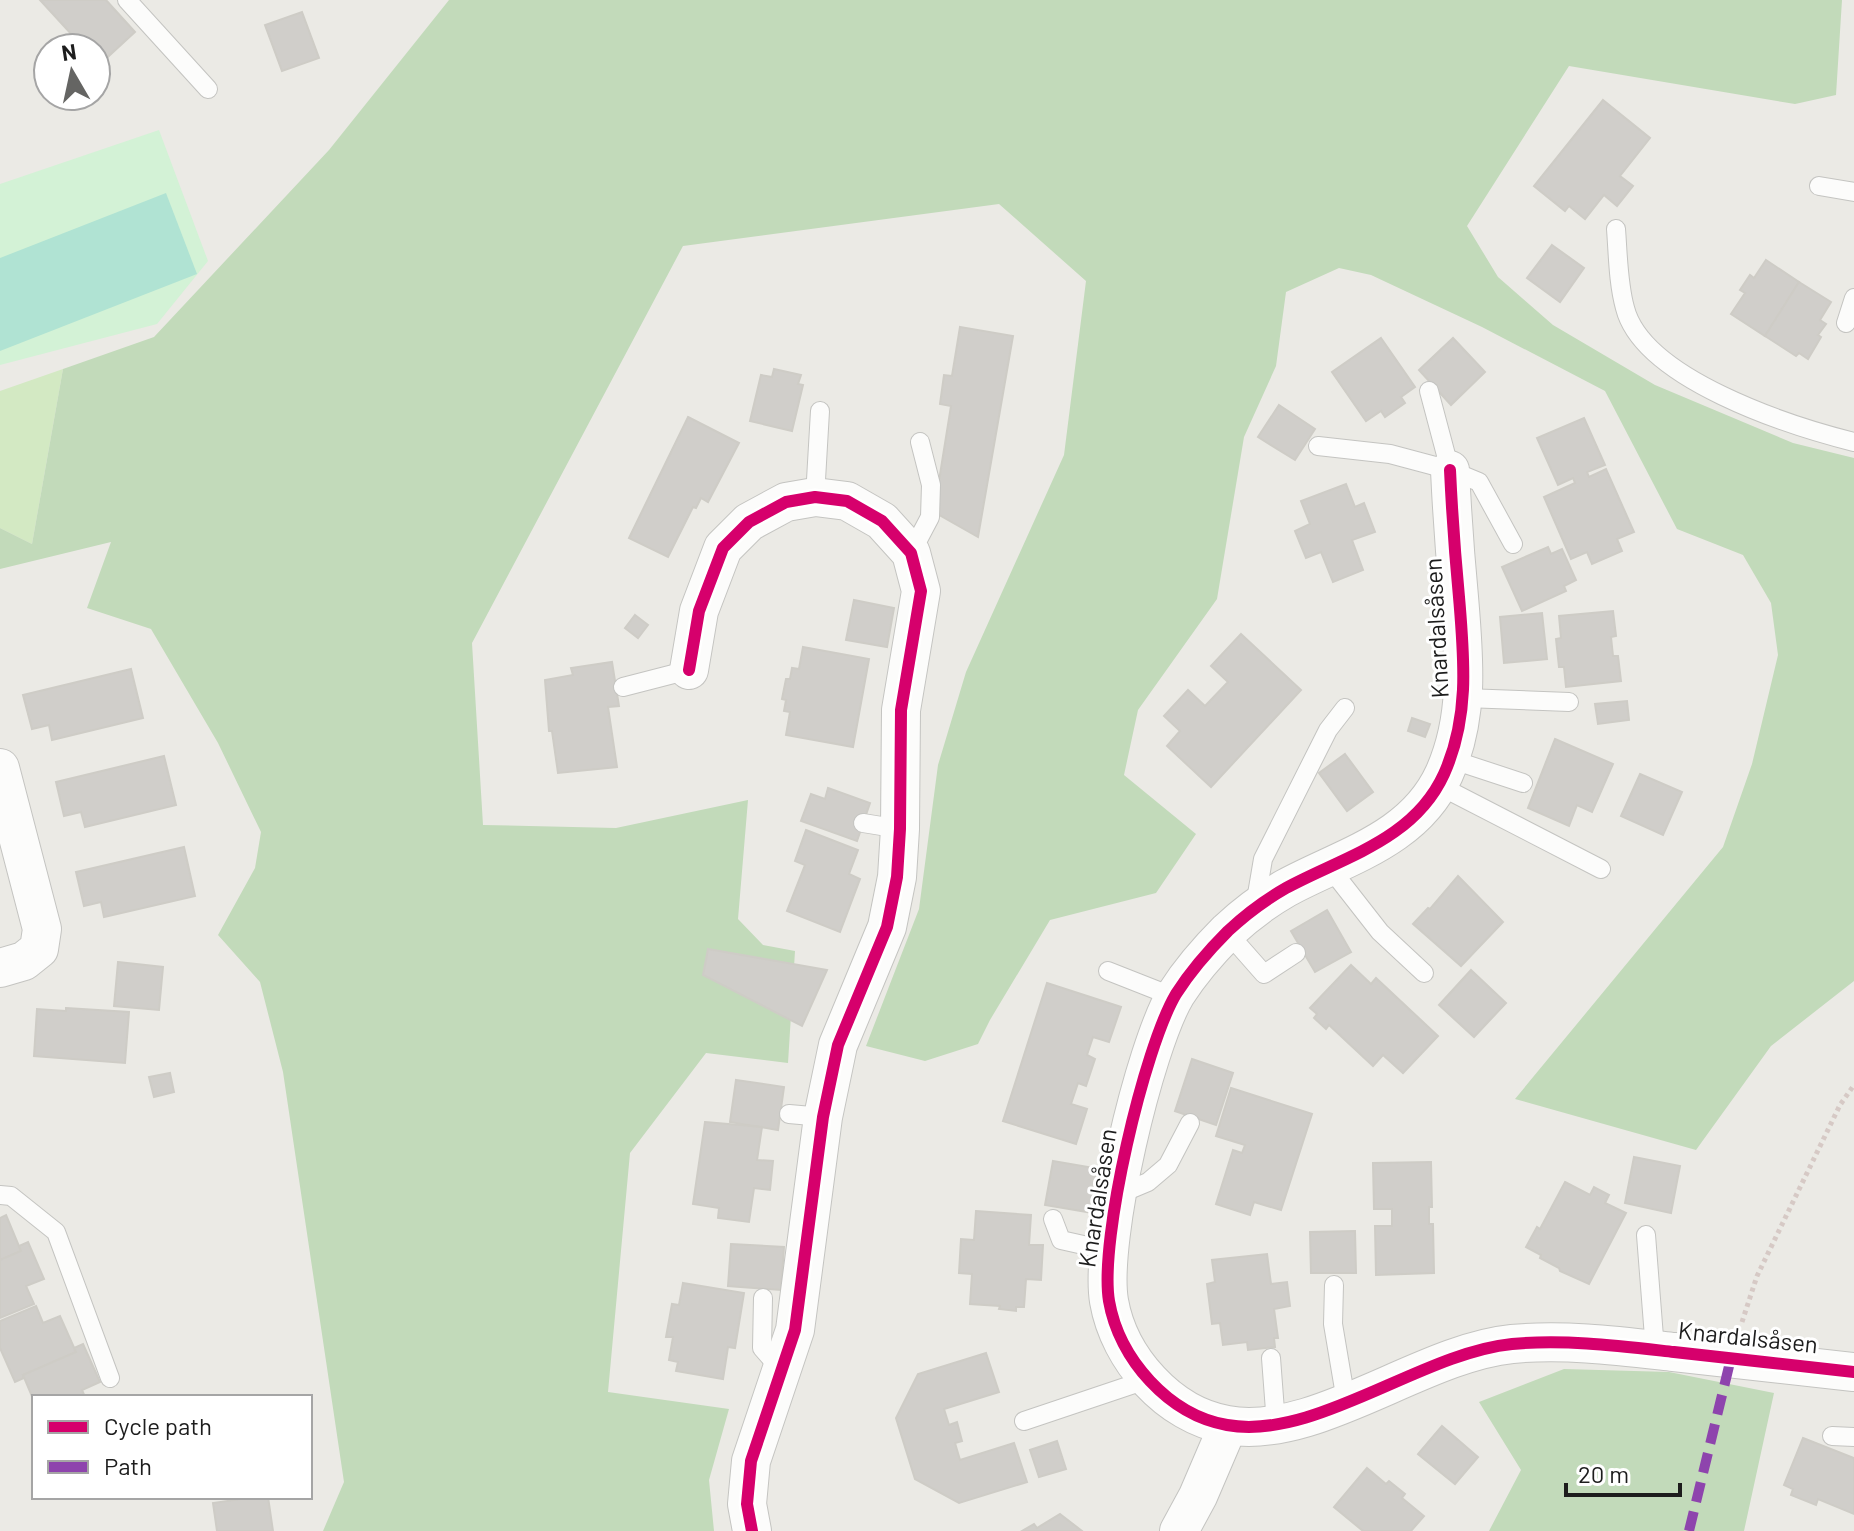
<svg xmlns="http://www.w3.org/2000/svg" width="1854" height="1531" font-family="Barlow,sans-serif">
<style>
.grass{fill:#d3e9c3}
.forest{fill:#c2daba}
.park{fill:#d3f2d6}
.pitch{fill:#b0e3d3}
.building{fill:#d0ceca;stroke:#ceccc6;stroke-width:2}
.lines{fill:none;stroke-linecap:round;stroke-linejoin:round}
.service-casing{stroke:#c4c4c1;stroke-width:20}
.minor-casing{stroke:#c4c4c1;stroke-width:40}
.path{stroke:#d6c9c5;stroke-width:5;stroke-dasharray:4 4;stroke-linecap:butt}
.service{stroke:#fcfcfb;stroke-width:18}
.minor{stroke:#fcfcfb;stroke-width:38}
.quiet{stroke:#8e44ad;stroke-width:10;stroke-dasharray:20 10;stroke-linecap:butt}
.cycleway-casing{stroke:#fff;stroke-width:17}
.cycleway{stroke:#d6006c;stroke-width:12}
.labels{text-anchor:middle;stroke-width:6;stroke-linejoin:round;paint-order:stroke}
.street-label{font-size:24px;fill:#1d1d1d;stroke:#fff}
</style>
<rect width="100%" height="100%" fill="#ebeae5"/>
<!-- grass -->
<path class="grass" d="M63,369L32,544L0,528V391Z"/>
<!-- forest -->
<g class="forest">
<path d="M449,0H1842L1836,95L1795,104L1569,66L1467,226L1498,277L1553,325L1655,385L1793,443L1854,458V981L1771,1046L1696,1150L1515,1099L1723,847L1752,764L1778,655L1771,603L1743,555L1677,529L1605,391L1482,327L1371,275L1339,268L1286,292L1276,366L1244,437L1217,599L1138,710L1124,775L1196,834L1156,893L1050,920L990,1020L978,1044L925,1061L866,1046L919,909L938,765L966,672L1064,455L1086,281L999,204L683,246L472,643L483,825L616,828L748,800L738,919L763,945L795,951L788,1063L706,1053L630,1153L608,1392L729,1409L709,1480L714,1531H323L344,1482L283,1072L260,982L218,935L255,868L261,832L218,743L151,629L87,608L111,542L0,569V528L32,544L63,369L154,337L329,150Z"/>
<path d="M1564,1369L1669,1372L1774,1393L1744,1531H1489L1521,1470L1479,1402Z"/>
</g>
<!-- park -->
<path class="park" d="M159,130L208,261L157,324L0,365V184Z"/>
<!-- pitch -->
<path class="pitch" d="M166,193L197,274L0,351V258Z"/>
<!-- building -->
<g class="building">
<path d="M40,0H106L135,32L99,65L96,62V48H84Z"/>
<path d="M302,12L319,58L282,71L265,25Z"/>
<path d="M1603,100L1650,138L1620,176L1633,186L1617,206L1604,195L1585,219L1569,206L1565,211L1534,186Z"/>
<path d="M1552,245L1584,268L1560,302L1527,278Z"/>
<path d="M1766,260L1799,282L1765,336L1731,314L1745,293L1740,290L1750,275L1754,278Z"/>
<path d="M1799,282L1831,302L1820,320L1826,324L1818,335L1821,337L1808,359L1799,353L1796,356L1765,336Z"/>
<path d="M960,327L1013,336L978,537L934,512L951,406L940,404L944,375L952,376Z"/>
<path d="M1381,338L1415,387L1401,397L1405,403L1385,417L1381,411L1366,421L1332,372Z"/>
<path d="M1453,338L1485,372L1451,405L1419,370Z"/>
<path d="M774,369L801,375L798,384L803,385L792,431L750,421L761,375L772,377Z"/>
<path d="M1279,405L1315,429L1295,460L1258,437Z"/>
<path d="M688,417L739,443L708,502L701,498L696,508L693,507L668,557L629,538Z"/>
<path d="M1584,418L1605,465L1587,472L1589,477L1606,469L1634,532L1617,539L1622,551L1592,564L1587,552L1571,559L1544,497L1575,483L1573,478L1558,485L1537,438Z"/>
<path d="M1346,484L1355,507L1364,503L1375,532L1352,540L1363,570L1333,582L1321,552L1306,558L1295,531L1310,524L1301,501Z"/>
<path d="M1548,547L1551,554L1562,549L1576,580L1564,586L1566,591L1522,611L1502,567Z"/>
<path d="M854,600L894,608L887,647L846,640Z"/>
<path d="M1613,611L1616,636L1611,637L1613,656H1618L1621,681L1566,687L1564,667H1559L1556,639L1561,638L1559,616Z"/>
<path d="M1542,613L1547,659L1504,663L1500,617Z"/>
<path d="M635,615L648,625L638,638L625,628Z"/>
<path d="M1241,634L1301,690L1211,787L1167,746L1180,731L1164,716L1188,690L1205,706L1228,682L1211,666Z"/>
<path d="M803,647L869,659L853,747L786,735L790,712L784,711L786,700L782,699L786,679H790L792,668L799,669Z"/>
<path d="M612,662L619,706L608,707L617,767L558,773L552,731H549L545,680L573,675L571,668Z"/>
<path d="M131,669L143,718L52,740L49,725L32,729L23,695Z"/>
<path d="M1627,701L1629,720L1598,724L1595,704Z"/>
<path d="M1412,718L1430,724L1425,737L1408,731Z"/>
<path d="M1555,739L1613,764L1592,812L1577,805L1569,826L1528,808Z"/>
<path d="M1345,754L1373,792L1347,811L1319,773Z"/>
<path d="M164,756L176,805L85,827L81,812L64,816L56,782Z"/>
<path d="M1640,774L1682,792L1663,835L1621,816Z"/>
<path d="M828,788L870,803L857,841L801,821L811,794L825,799Z"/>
<path d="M806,830L858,850L849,874L860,879L840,932L787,911L805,865L795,861Z"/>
<path d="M184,847L195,896L104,917L101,902L84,906L76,872Z"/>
<path d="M1458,876L1503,922L1461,966L1413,924L1428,908L1430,909Z"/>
<path d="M1327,910L1351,952L1315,972L1291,931Z"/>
<path d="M708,949L827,970L802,1026L703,975Z"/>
<path d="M118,962L163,967L159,1010L114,1006Z"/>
<path d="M1351,965L1371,984L1376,978L1438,1036L1403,1073L1383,1055L1373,1066L1329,1025L1326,1029L1314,1018L1317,1014L1310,1008Z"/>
<path d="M1471,970L1506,1003L1474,1037L1439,1005Z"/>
<path d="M1047,983L1121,1007L1109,1042L1093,1037L1087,1055L1095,1059L1086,1086L1078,1083L1071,1104L1087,1109L1076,1144L1003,1121Z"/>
<path d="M66,1008L129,1012L125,1063L34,1056L37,1009L66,1011Z"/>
<path d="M1192,1059L1233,1073L1216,1125L1175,1111Z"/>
<path d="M170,1073L174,1092L154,1097L149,1077Z"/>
<path d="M736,1080L784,1087L778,1130L730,1122Z"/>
<path d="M1231,1088L1312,1114L1281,1210L1254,1202L1250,1215L1216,1204L1233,1150L1242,1153L1245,1145L1216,1136Z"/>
<path d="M705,1122L762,1127L757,1160L773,1161L770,1190L754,1188L749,1222L718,1218L719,1208L693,1204Z"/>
<path d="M1634,1157L1680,1166L1671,1213L1625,1203Z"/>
<path d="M1053,1161L1100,1169L1093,1213L1045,1205Z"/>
<path d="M1431,1162L1432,1207H1429V1224H1433L1434,1273L1376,1275L1375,1226H1392V1209H1374L1373,1163Z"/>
<path d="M1565,1182L1590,1195L1594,1187L1609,1195L1605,1203L1626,1213L1589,1284L1560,1271L1559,1268L1540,1258L1541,1255L1526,1247L1537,1227L1540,1229Z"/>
<path d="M976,1211L1031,1215L1029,1245H1043L1041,1280L1026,1279L1024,1307H1016V1311L999,1309L1000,1306L970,1304L972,1274L959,1273L961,1239L974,1240Z"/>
<path d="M6,1215L21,1251L0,1260V1218Z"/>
<path d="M1355,1231L1356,1273H1311L1310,1232Z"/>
<path d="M28,1242L44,1279L26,1286L34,1304L0,1318V1260L21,1251L19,1246Z"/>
<path d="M731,1244L784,1247L781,1290L728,1286Z"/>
<path d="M1267,1254L1271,1284L1287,1282L1290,1306L1274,1309L1278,1338H1274L1275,1347L1248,1350L1247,1342L1223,1345L1220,1323L1212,1324L1207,1284L1215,1282L1212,1260Z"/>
<path d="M683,1283L744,1293L735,1348L728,1347L723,1379L676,1371L678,1362L669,1360L673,1337H666L672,1304L679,1305Z"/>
<path d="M36,1306L43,1323L60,1316L76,1352L23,1375L24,1378L15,1382L0,1348V1321Z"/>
<path d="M83,1344L100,1382L82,1390L85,1397H34V1401L23,1375L76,1352L74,1348Z"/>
<path d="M986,1353L999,1392L944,1409L949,1425L957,1422L962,1441L955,1443L960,1460L1014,1443L1027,1482L959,1503L915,1479L896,1418L918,1374Z"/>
<path d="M1442,1426L1478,1457L1455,1484L1418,1454Z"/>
<path d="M1803,1438L1854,1458V1514L1818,1499L1816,1505L1791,1495L1793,1489L1784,1485Z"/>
<path d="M1057,1441L1066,1469L1039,1477L1030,1450Z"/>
<path d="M1367,1468L1386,1484L1389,1481L1405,1494L1402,1498L1424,1516L1411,1531H1363L1334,1507Z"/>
<path d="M255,1497H268L273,1531H217L213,1503Z"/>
<path d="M1060,1514L1082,1531H1022L1034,1524L1037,1528Z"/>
</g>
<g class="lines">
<!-- service casing -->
<g class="service-casing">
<g id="service">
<path d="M127,0L208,89"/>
<path d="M1819,186L1854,192"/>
<path d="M1616,229C1618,254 1618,283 1625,308C1643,379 1790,426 1854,442"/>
<path d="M1846,323L1854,298"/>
<path d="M1429,391L1450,470"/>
<path d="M1318,446L1390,454L1450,470L1479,482L1513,544"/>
<path d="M815,497L820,411"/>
<path d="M911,553L930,517L931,485L920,442"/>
<path d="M623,687L689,670"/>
<path d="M1465,698L1569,702"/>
<path d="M1450,759L1523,783"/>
<path d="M1438,785L1601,869"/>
<path d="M863,823L900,829"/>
<path d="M1330,868L1380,932L1424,973"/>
<path d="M1255,906L1263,859L1328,730L1345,708"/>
<path d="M1227,932L1264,974L1296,953"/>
<path d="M1108,971L1174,997"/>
<path d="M789,1114L823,1117"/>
<path d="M0,1195L11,1196L56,1232L110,1378"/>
<path d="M1117,1195L1148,1182L1168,1165L1190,1123"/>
<path d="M1053,1219L1061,1240L1110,1251"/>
<path d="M1646,1235L1655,1350"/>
<path d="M1334,1285L1333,1324L1346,1401"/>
<path d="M763,1298L762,1348L783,1372"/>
<path d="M1271,1358L1276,1424"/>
<path d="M1024,1421L1149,1379"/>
<path d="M1832,1436L1854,1437"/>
</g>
</g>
<!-- minor casing -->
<g class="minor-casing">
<g id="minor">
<path d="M1450,470C1452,513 1455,555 1459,597C1464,658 1470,716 1444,774C1414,840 1343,857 1286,888C1265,900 1245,915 1228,931C1209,950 1190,972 1176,994C1144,1048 1099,1240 1109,1301C1119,1359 1169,1415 1227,1425C1315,1441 1421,1353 1512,1344C1566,1339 1620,1346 1674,1352C1734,1359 1794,1365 1854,1372"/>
<path d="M689,670L699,611L723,548L749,522L786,502L815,497L847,501L882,521L911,553L921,591L901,710L900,829L897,877L887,927L838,1045L823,1117L795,1330L751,1461L747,1504L752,1531"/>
<path d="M0,768L42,929L39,949L24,961L0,968"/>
<path d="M1179,1531L1198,1496L1228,1426"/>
</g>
</g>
<!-- path -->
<path class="path" d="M1742,1322L1757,1276L1840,1105L1854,1085"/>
<!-- service -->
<use href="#service" class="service"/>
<!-- minor -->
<use href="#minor" class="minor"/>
<!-- quiet -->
<path class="quiet" d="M1689,1531L1731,1358"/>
<!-- cycleway casing -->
<g class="cycleway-casing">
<g id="cycleway">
<path d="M1450,470C1452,513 1455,555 1459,597C1464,658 1470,716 1444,774C1414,840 1343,857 1286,888C1265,900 1245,915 1228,931C1209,950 1190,972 1176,994C1144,1048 1099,1240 1109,1301C1119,1359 1169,1415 1227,1425C1315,1441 1421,1353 1512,1344C1566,1339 1620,1346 1674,1352C1734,1359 1794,1365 1854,1372"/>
<path d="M689,670L699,611L723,548L749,522L786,502L815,497L847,501L882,521L911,553L921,591L901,710L900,829L897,877L887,927L838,1045L823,1117L795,1330L751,1461L747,1504L752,1531"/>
</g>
</g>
<!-- cycleway -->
<use href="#cycleway" class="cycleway"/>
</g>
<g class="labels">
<!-- street labels -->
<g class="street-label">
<text transform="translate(1437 628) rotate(-93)" y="8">Knardalsåsen</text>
<text transform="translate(1098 1198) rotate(-81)" y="8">Knardalsåsen</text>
<text transform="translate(1748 1338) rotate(6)" y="8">Knardalsåsen</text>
</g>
</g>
<!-- legend -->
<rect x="32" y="1395" width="280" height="104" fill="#ffffff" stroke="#a5a5a5" stroke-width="2"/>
<rect x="48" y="1421" width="40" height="12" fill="#d6006c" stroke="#a5a5a5" stroke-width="2"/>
<text x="104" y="1435" font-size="24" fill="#1d1d1d">Cycle path</text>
<rect x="48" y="1461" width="40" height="12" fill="#8e44ad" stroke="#a5a5a5" stroke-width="2"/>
<text x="104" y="1475" font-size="24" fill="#1d1d1d">Path</text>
<!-- north arrow -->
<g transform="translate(72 72) rotate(351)"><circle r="38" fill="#ffffff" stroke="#a5a5a5" stroke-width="2"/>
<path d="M0-6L14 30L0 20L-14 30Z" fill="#656563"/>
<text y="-12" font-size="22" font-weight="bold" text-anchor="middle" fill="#1d1d1d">N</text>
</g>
<!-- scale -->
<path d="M1566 1483v12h114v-12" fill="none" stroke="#1d1d1d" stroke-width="4"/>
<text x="1578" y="1483" font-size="24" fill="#1d1d1d" stroke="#ffffff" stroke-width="6" paint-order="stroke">20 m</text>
</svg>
